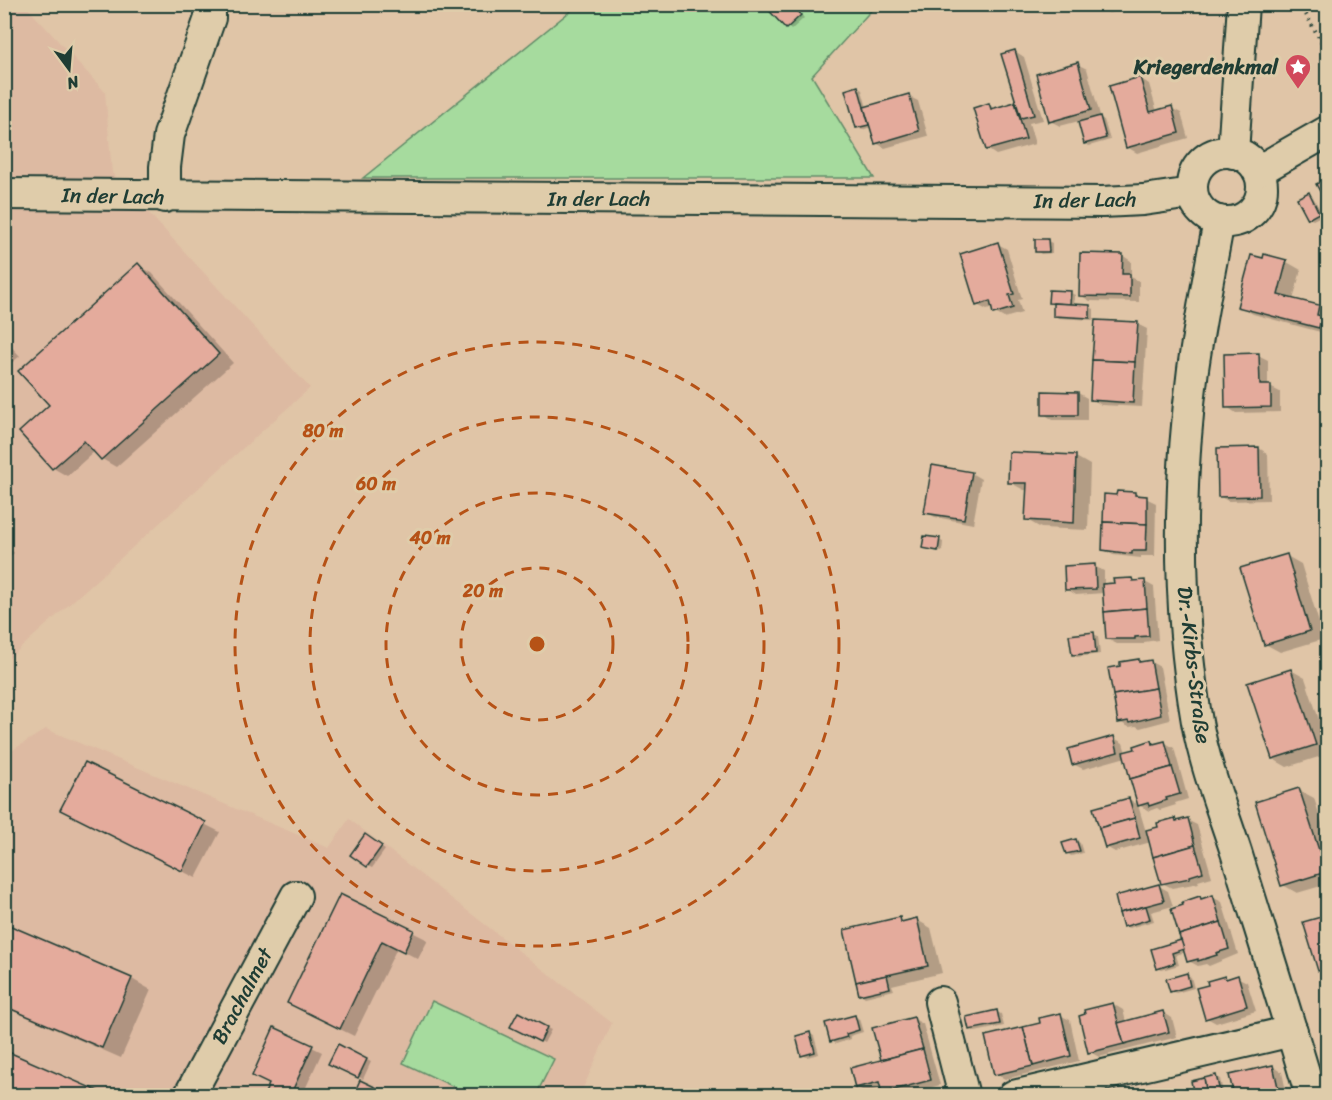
<svg xmlns="http://www.w3.org/2000/svg" width="1332" height="1100" font-family="Sriracha,sans-serif">
<style>
.built{fill:#ddbaa2}
.green{fill:#a6db9e;stroke:#628c69;stroke-width:1.5}
.shadow{fill:#0003}
.building{fill:#e4ab9c;stroke:#1f3d34;stroke-width:1.5}
.lines{fill:none;stroke-linecap:round;stroke-linejoin:round}
.minor-casing{stroke:#1f3d34;stroke-width:34}
.path{stroke:#1f3d34;stroke-width:4;stroke-dasharray:1.5 4.5;stroke-linecap:butt}
.minor{stroke:#dfccaa;stroke-width:30}
.ring{fill:none;stroke:#b65216;stroke-width:3;stroke-dasharray:10 8}
.labels{text-anchor:middle;stroke-width:6;stroke-linejoin:round;paint-order:stroke}
.poi-label{font-size:21px;font-weight:bold;fill:#1f3d34;stroke:#dfccaa;text-anchor:end}
.street-label{font-size:21px;fill:#1f3d34;stroke:#dfccaa}
.centre{fill:#b65216;stroke:#dfccaa;stroke-width:3}
.ring-label{font-size:18px;text-anchor:middle;font-weight:bold;fill:#b65216;stroke:#dfccaa;stroke-width:6;stroke-linejoin:round;paint-order:stroke}
</style>
<rect width="100%" height="100%" fill="#e0c5a7"/>
<filter id="ink" filterUnits="userSpaceOnUse"><feTurbulence type="fractalNoise" baseFrequency=".0167" numOctaves="2"/><feDisplacementMap in="SourceGraphic" scale="12" xChannelSelector="R" yChannelSelector="G"/><feConvolveMatrix kernelMatrix="1 2 1 2 8 2 1 2 1" color-interpolation-filters="sRGB"/></filter>
<g filter="url(#ink)">
<!-- built -->
<g class="built">
<path d="M24,4L105,92L112,173L310,388L5,662L4,5Z"/>
<path d="M46,729L329,848L349,819L612,1023L580,1095L5,1096V755Z"/>
</g>
<!-- green -->
<g class="green">
<path d="M578,5H876L812,76L874,178H363Z"/>
<path d="M432,1001L554,1059L536,1095H471L403,1063Z"/>
</g>
<!-- shadow -->
<g class="shadow">
<path d="M765,4H792L804,18L791,30Z"/>
<path d="M1103,4H1121L1123,10L1109,13L1105,11Z"/>
<path d="M1015,51L1024,57L1043,120L1029,123L1035,144L996,155L987,149L989,105L996,109L1017,103Z"/>
<path d="M1077,64L1087,69L1100,115L1097,116L1104,120L1110,140L1089,146L1085,143L1079,121L1060,126L1050,121Z"/>
<path d="M1140,78L1149,84L1157,112L1171,108L1181,113L1188,138L1137,153L1127,147Z"/>
<path d="M858,87L862,90L867,108L908,96L918,101L928,136L885,148L876,143L871,127L862,130L857,127Z"/>
<path d="M1309,194L1313,197L1323,215L1313,220L1309,218Z"/>
<path d="M1048,241L1052,243V253L1041,254L1037,251Z"/>
<path d="M998,244L1007,249L1022,299L1018,300L1022,313L1004,318L995,313L993,308L987,310L977,305Z"/>
<path d="M1122,255L1131,261V277L1139,281V302L1090,301L1080,295Z"/>
<path d="M1265,256L1287,262L1301,270L1293,300L1319,307L1328,312V334L1253,314L1239,306Z"/>
<path d="M138,265L152,273L233,363L116,467L102,459L95,451L67,476L53,468L51,405Z"/>
<path d="M1071,293L1075,295L1074,306L1090,307L1094,309V320L1058,318L1054,315L1055,305L1050,302Z"/>
<path d="M1137,324L1147,329L1142,407L1101,405L1092,399Z"/>
<path d="M4,339L20,356L4,369Z"/>
<path d="M1258,355L1268,360V386L1280,392V412L1236,413L1227,407Z"/>
<path d="M1078,393L1087,398V420H1053L1044,414Z"/>
<path d="M1259,448L1268,454L1269,500L1228,501L1219,496L1218,449Z"/>
<path d="M1011,454L1076,457L1090,465L1088,530L1041,528L1027,520L1028,490H1024L1009,482Z"/>
<path d="M971,473L981,479L973,524L935,517L925,512Z"/>
<path d="M1135,493L1156,503L1155,556H1141V558L1113,555L1104,550Z"/>
<path d="M939,540L943,542L942,552L924,548Z"/>
<path d="M4,542L14,553L4,562Z"/>
<path d="M1287,556L1301,564L1324,639L1280,652L1265,644Z"/>
<path d="M1094,566L1104,571V585L1132,579L1137,582H1145L1154,587L1158,640L1144,642V644H1117L1107,639L1104,593L1076,595L1067,589Z"/>
<path d="M1094,634L1098,636L1100,654L1077,657L1073,654Z"/>
<path d="M1138,661L1143,663L1151,662L1160,667L1170,720L1140,728L1136,726L1129,727L1119,722L1122,667Z"/>
<path d="M1291,670L1305,678L1328,746V754L1287,767L1273,759Z"/>
<path d="M1114,738L1123,743L1126,753L1152,742L1156,745L1164,742L1174,748L1188,799L1175,803L1176,805L1160,810L1157,808L1149,811L1139,805L1126,757L1083,769L1073,764Z"/>
<path d="M85,764L220,832L196,878L76,818Z"/>
<path d="M1299,790L1314,798L1328,842V884L1297,893L1283,885Z"/>
<path d="M1129,799L1138,805L1146,832L1160,828L1175,820L1179,822L1187,820L1197,825L1212,877L1198,881L1199,883L1172,888L1162,883L1151,842L1115,852L1106,847Z"/>
<path d="M369,839L385,850L372,868L368,866Z"/>
<path d="M1076,840L1080,843L1083,853L1071,856L1067,853Z"/>
<path d="M1159,886L1168,891L1173,906L1151,912L1154,921L1129,928L1124,926L1117,897Z"/>
<path d="M341,896L428,940L418,959L397,948L354,1036L303,1011Z"/>
<path d="M1212,897L1222,902L1238,954L1209,966L1206,964L1198,966L1189,961L1186,952L1176,955L1179,965L1162,970L1158,968L1180,941L1200,898L1204,900Z"/>
<path d="M1328,916V975L1320,970Z"/>
<path d="M899,919L905,922L917,920L931,928L942,973L892,985L894,990L865,997L861,994Z"/>
<path d="M4,925L132,979L151,990L121,1058L4,1007Z"/>
<path d="M1187,975L1191,977L1194,988L1176,993L1171,991Z"/>
<path d="M1225,977L1229,980L1237,977L1247,982L1256,1011L1216,1023L1207,1018L1210,986Z"/>
<path d="M1113,1004L1123,1010L1126,1022L1163,1012L1172,1018L1177,1037L1099,1057L1090,1052L1087,1015Z"/>
<path d="M997,1012L1001,1014L1004,1026L975,1032L970,1029Z"/>
<path d="M518,1014L551,1030L544,1043L512,1026Z"/>
<path d="M1060,1015L1070,1020L1079,1061L1005,1079L996,1074L1042,1024Z"/>
<path d="M855,1016L859,1019L863,1032L850,1036L851,1039L836,1044L832,1041Z"/>
<path d="M914,1019L923,1024L940,1085L901,1096H889L883,1092L882,1088L866,1092L856,1087L882,1061Z"/>
<path d="M275,1029L322,1052L302,1096H272L271,1084Z"/>
<path d="M810,1034L814,1036L819,1054L807,1057L802,1055Z"/>
<path d="M338,1046L371,1062L363,1079L334,1065Z"/>
<path d="M1272,1066L1282,1072L1287,1096H1235Z"/>
<path d="M1216,1077L1220,1079L1224,1096H1196Z"/>
</g>
<!-- building -->
<g class="building">
<path d="M763,4H791L801,15L786,29Z"/>
<path d="M1015,50L1034,115L1021,118L1001,54Z"/>
<path d="M1078,62L1091,110L1049,122L1036,74Z"/>
<path d="M1140,77L1150,112L1172,106L1179,133L1126,148L1109,86Z"/>
<path d="M858,86L869,125L856,128L845,90Z"/>
<path d="M909,94L919,131L875,144L864,107Z"/>
<path d="M1015,102L1026,139L986,150L973,108L989,103L991,109Z"/>
<path d="M1100,116L1106,138L1084,144L1078,122Z"/>
<path d="M1328,178V206L1316,184Z"/>
<path d="M1309,192L1319,213L1308,219L1297,198Z"/>
<path d="M1035,239H1048L1049,252H1035Z"/>
<path d="M998,242L1014,294L1009,295L1013,308L993,314L990,301L976,306L960,254Z"/>
<path d="M1080,253L1123,254L1122,274H1130V297L1079,296Z"/>
<path d="M1264,254L1287,260L1278,295L1319,305L1317,315L1322,316L1319,328L1237,307L1251,255L1263,258Z"/>
<path d="M138,263L219,354L101,460L84,441L52,469L19,432L49,405L18,371Z"/>
<path d="M1049,290L1071,291L1070,304L1048,303Z"/>
<path d="M1053,303L1090,305V318L1053,316Z"/>
<path d="M1095,320L1138,322L1135,362L1092,360Z"/>
<path d="M1259,353L1260,385H1271V407L1225,408L1224,354Z"/>
<path d="M1092,360L1135,362L1133,403L1090,400Z"/>
<path d="M1042,391L1078,392V415H1042Z"/>
<path d="M1259,447L1260,496L1218,497L1217,448Z"/>
<path d="M1009,452L1076,455L1074,523L1025,520L1027,483H1008Z"/>
<path d="M932,465L972,472L964,519L924,513Z"/>
<path d="M1117,491L1135,492V495L1147,496V524L1103,522L1104,494L1116,495Z"/>
<path d="M1103,522L1147,524L1146,551H1132V554L1102,550Z"/>
<path d="M924,536L940,538L938,551L922,548Z"/>
<path d="M1287,554L1310,631L1264,645L1240,568Z"/>
<path d="M1095,564L1096,589L1065,590L1064,566Z"/>
<path d="M1132,578L1133,581L1145,580L1147,608L1104,612L1102,584L1114,583L1113,579Z"/>
<path d="M1147,608L1149,636L1135,637V639H1106L1104,612Z"/>
<path d="M1094,632L1096,653L1072,655L1069,635Z"/>
<path d="M1139,659V662L1151,660L1156,688L1113,695L1108,668L1120,666V662Z"/>
<path d="M1291,669L1316,745L1272,759L1247,683Z"/>
<path d="M1156,688L1161,715L1129,723L1128,721L1118,723L1113,695Z"/>
<path d="M1114,736L1118,752L1072,765L1068,749Z"/>
<path d="M1152,740L1153,744L1165,741L1172,767L1130,779L1123,752L1135,749L1134,746Z"/>
<path d="M85,762L206,822L182,871L60,810Z"/>
<path d="M1172,767L1180,794L1166,798L1167,800L1149,806L1148,803L1138,806L1130,779Z"/>
<path d="M1299,788L1326,872L1281,886L1255,802Z"/>
<path d="M1129,798L1135,818L1099,828L1093,808Z"/>
<path d="M1135,818L1140,838L1105,848L1099,828Z"/>
<path d="M1175,818L1176,821L1188,818L1195,845L1153,857L1146,830L1158,827L1157,823Z"/>
<path d="M365,834L382,846L367,867L350,855Z"/>
<path d="M1076,839L1080,851L1066,854L1062,843Z"/>
<path d="M1195,845L1203,872L1190,876V878L1161,884L1153,857Z"/>
<path d="M1159,884L1164,901L1119,913L1115,896Z"/>
<path d="M340,894L414,930L404,952L382,941L340,1029L287,1003Z"/>
<path d="M1213,895L1221,922L1179,935L1171,909L1183,905L1182,902L1200,896L1201,899Z"/>
<path d="M1146,906L1150,919L1123,927L1119,913Z"/>
<path d="M1328,915V969L1318,971L1303,922Z"/>
<path d="M900,917L901,922L917,918L928,966L856,982L844,930Z"/>
<path d="M1221,922L1229,949L1216,953L1217,955L1198,961V959L1187,962L1179,935Z"/>
<path d="M4,923L132,978L102,1048L4,1006Z"/>
<path d="M1181,940L1184,949L1172,953L1175,963L1157,969L1151,949Z"/>
<path d="M1187,973L1190,986L1170,992L1166,979Z"/>
<path d="M887,975L890,988L859,995L856,982Z"/>
<path d="M1238,975L1247,1006L1205,1019L1196,988L1208,985L1207,981L1225,976L1226,979Z"/>
<path d="M1113,1003L1124,1044L1088,1053L1079,1016L1085,1014L1084,1010Z"/>
<path d="M997,1010L1000,1024L969,1030L966,1017Z"/>
<path d="M1163,1011L1169,1032L1124,1044L1118,1023Z"/>
<path d="M518,1012L547,1027L540,1042L510,1027Z"/>
<path d="M1061,1013L1071,1056L1033,1066L1023,1027L1040,1023L1039,1018Z"/>
<path d="M855,1015L859,1030L846,1034L847,1037L830,1042L825,1023Z"/>
<path d="M914,1017L923,1049L881,1060L872,1028Z"/>
<path d="M274,1027L313,1045L290,1096H270L265,1093L269,1084L252,1076Z"/>
<path d="M1023,1027L1033,1066L994,1075L985,1036Z"/>
<path d="M810,1032L815,1052L801,1056L796,1036Z"/>
<path d="M338,1044L367,1059L358,1078L328,1064Z"/>
<path d="M923,1049L931,1080L882,1093L879,1082L855,1088L850,1068Z"/>
<path d="M4,1050L105,1094L104,1096H4Z"/>
<path d="M1273,1065L1280,1096H1234L1229,1075Z"/>
<path d="M1216,1075L1221,1096H1207L1204,1078Z"/>
<path d="M1204,1078L1207,1096H1194L1191,1081Z"/>
<path d="M360,1080L394,1096H353Z"/>
</g>
<g class="lines">
<!-- minor casing -->
<g class="minor-casing">
<g id="minor">
<circle cx="1227" cy="187" r="35"/>
<path d="M1233,153L1243,4"/>
<path d="M1258,171L1328,131"/>
<path d="M4,194L1102,202L1143,200L1192,193"/>
<path d="M165,197V167L169,135L210,18V4"/>
<path d="M1219,221C1210,270 1200,319 1193,369C1178,486 1177,605 1197,722C1205,766 1222,809 1236,852C1261,933 1287,1014 1311,1096"/>
<path d="M940,1002L964,1096"/>
<path d="M189,1096L296,896"/>
<path d="M1013,1096L1292,1031"/>
</g>
</g>
<!-- path -->
<path class="path" d="M1300,4L1328,53"/>
<!-- minor -->
<use href="#minor" class="minor"/>
</g>
</g>
<!-- distance rings -->
<g class="ring">
<circle cx="537" cy="644" r="76"/>
<circle cx="537" cy="644" r="151"/>
<circle cx="537" cy="644" r="227"/>
<circle cx="537" cy="644" r="302"/>
</g>
<!-- icons -->
<defs>
<g id="sight-pin" transform="scale(1.35)"><path d="M0 17L-7.5 6A9.5 9.5 0 1 1 7.5 6Z" fill="#d1495b" stroke="#dfccaa"/><path d="M0-6L1.8-2.2L6-1.7L2.9 1.2L3.7 5.4L0 3.3L-3.7 5.4L-2.9 1.2L-6-1.7L-1.8-2.2Z" fill="#fff"/></g>
</defs>
<g fill-rule="evenodd">
<use href="#sight-pin" x="1298" y="67"/>
</g>
<g class="labels">
<!-- poi labels -->
<g class="poi-label">
<text x="1278" y="74">Kriegerdenkmal</text>
</g>
<!-- street labels -->
<g class="street-label">
<text transform="translate(113 196) rotate(1)" y="7">In der Lach</text>
<text x="599" y="206">In der Lach</text>
<text transform="translate(1085 200) rotate(-1)" y="7">In der Lach</text>
<text transform="translate(1194 665) rotate(83)" y="7">Dr.-Kirbs-Straße</text>
<text transform="translate(242 996) rotate(-62)" y="7">Brachalmet</text>
</g>
</g>
<circle cx="537" cy="644" r="9" class="centre"/>
<g class="ring-label">
<text x="323" y="437">80 m</text>
<text x="376" y="490">60 m</text>
<text x="430" y="544">40 m</text>
<text x="483" y="597">20 m</text>
</g>
<!-- margin -->
<rect width="1332" height="1100" fill="none" stroke="#dfccaa" stroke-width="24"/>
<rect x="12" y="12" width="1308" height="1076" fill="none" stroke="#1f3d34" stroke-width="2" filter="url(#ink)"/>
<!-- north arrow -->
<g transform="translate(69 69) rotate(164)" stroke="#dfccaa" stroke-width="4.5" paint-order="stroke">
<path d="M0-4.5L10 22L0 15L-10 22Z" fill="#1f3d34"/>
<text y="-9" font-size="16" font-weight="bold" text-anchor="middle" fill="#1f3d34">N</text>
</g>
</svg>
